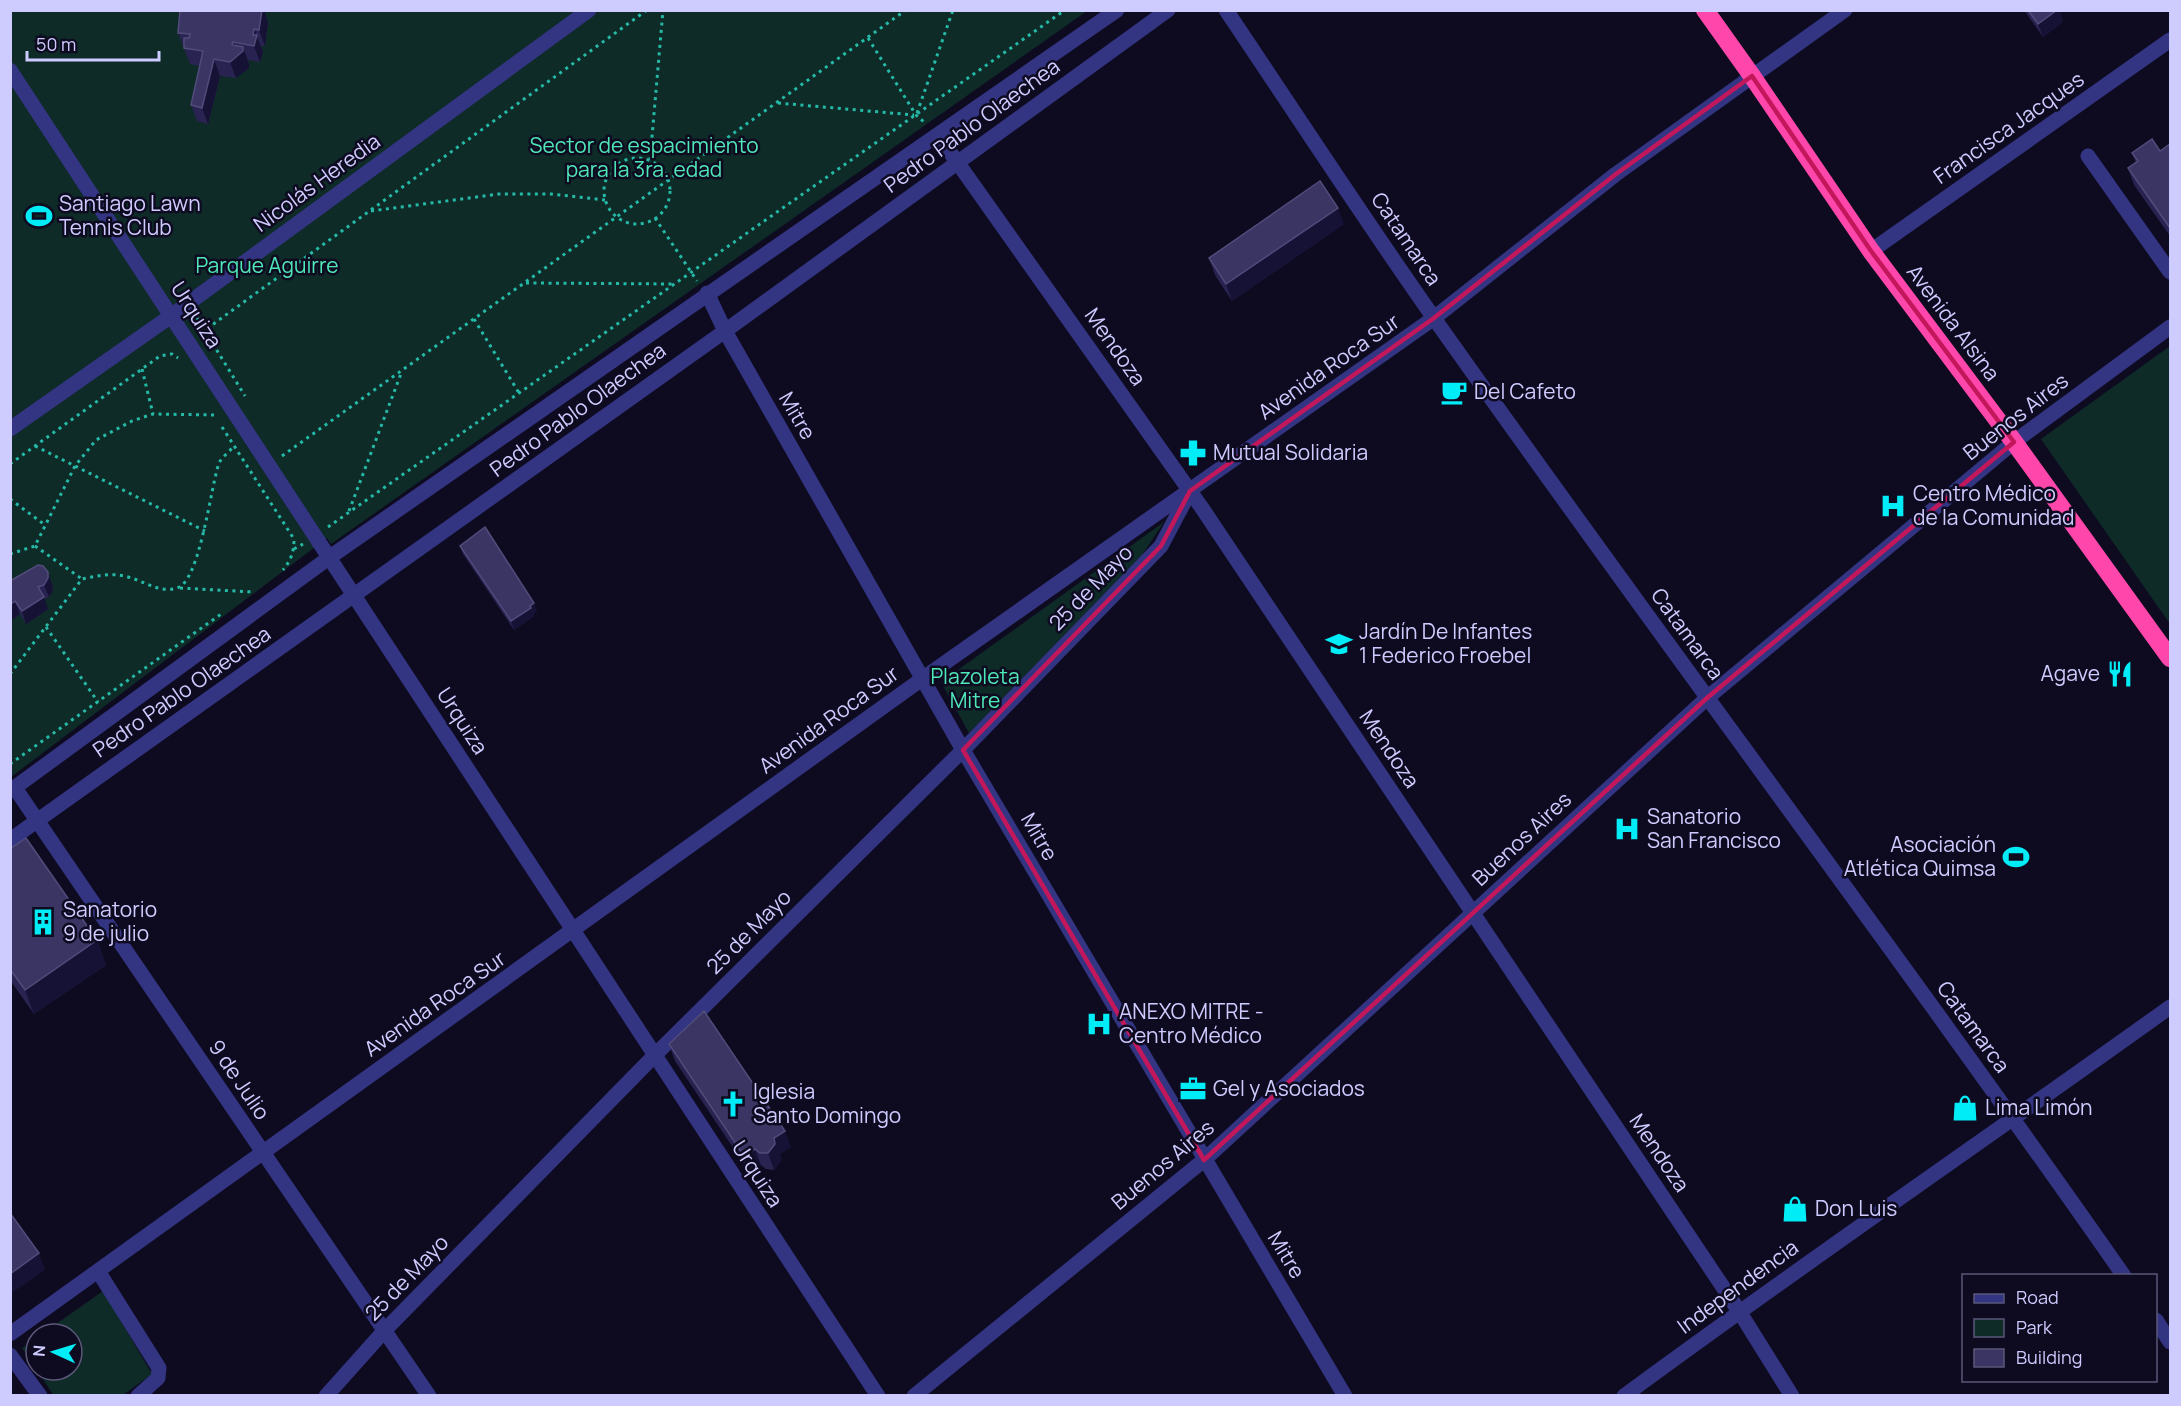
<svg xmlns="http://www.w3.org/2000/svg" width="2181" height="1406" font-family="Manrope,sans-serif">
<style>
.green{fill:#0e2b28}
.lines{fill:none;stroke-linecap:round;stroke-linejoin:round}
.path{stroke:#25b9a7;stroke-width:3;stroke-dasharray:3 4.5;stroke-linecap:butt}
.minor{stroke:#333583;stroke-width:15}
.highway{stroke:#ff46aa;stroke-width:18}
.wall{fill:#282350}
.shaded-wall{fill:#161235}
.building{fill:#3a3563;stroke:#514c7b;stroke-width:1.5}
.marked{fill:none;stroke:#c2185b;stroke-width:4.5;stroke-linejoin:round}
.labels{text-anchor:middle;stroke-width:5;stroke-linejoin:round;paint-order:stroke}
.street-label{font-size:21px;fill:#cecbff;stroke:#0e0b21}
.park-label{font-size:21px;fill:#4fe7b8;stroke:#0e0b21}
.poi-label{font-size:21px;fill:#cecbff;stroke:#0e0b21;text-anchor:start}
</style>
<rect width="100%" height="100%" fill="#0e0b21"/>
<!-- green -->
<g class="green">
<path d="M11,11H1087L331,544L327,538L11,777Z"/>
<path d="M2170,346V624L2041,439Z"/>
<path d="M1164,522L1142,555L969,733L941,682Z"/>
<path d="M103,1291L152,1374L123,1395L54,1396L37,1370H72V1334H42Z"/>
<path d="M36,1338V1369L22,1348Z"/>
</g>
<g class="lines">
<!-- path -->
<g class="path">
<path d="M868,38L916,115L925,123"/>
<path d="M778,103L914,115"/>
<path d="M917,113L953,10"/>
<circle cx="637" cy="191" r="33"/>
<path d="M650,160L663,10"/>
<path d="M371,211L499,194H551L605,200"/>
<path d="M655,218L697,281"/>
<path d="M526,283L675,284"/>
<path d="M197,318L245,396"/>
<path d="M474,319L519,393"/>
<path d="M201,333L647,10"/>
<path d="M142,369L153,414"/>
<path d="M222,427L294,539C294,552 291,560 283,570"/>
<path d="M35,446L205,531"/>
<path d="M282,456L906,10"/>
<path d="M10,464L160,356L172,354L178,358"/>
<path d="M10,499L45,525"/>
<path d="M349,511L402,371"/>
<path d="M328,527L1065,10"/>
<path d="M35,546L82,579"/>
<path d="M294,549L303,544"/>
<path d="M10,554L35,546L75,466L96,440L132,421L153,414L215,415"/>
<path d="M180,588L253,592"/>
<path d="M46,627L98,702"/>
<path d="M10,674L82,579C96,576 110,573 124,576C141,579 159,594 177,588C200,582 211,485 219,463C222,457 230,451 234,446"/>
<path d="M10,764L224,612"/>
</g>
<!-- minor -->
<g class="minor">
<path d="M1226,10C1296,114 1364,219 1436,321C1662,641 1899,954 2124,1276"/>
<path d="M10,70L878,1396"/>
<path d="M938,135L1202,508L1739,1311L1792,1396"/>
<path d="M2088,156L2170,272"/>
<path d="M1871,251L2170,40"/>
<path d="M707,293L725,331L963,750L1345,1396"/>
<path d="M10,429L171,316L589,10"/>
<path d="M15,788L429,1396"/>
<path d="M10,791L330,557L1117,10"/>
<path d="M10,840L725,331L1168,10"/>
<path d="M98,1271L159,1368L158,1378L138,1396"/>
<path d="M2156,1320L2170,1342"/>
<path d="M10,1334L922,679L1434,318L1616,174L1845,10"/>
<path d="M10,1355L40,1396"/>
<path d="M326,1396L385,1330L654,1056L963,750L1161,546L1189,493"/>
<path d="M914,1396L1204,1160L1707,698L2014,442L2170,327"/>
<path d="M1624,1396C1804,1263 1989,1137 2170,1007"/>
</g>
<!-- highway -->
<path class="highway" d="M1705,10L1752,76L1871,251L2014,442L2170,658"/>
</g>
<!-- wall -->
<g class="wall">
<path d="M180,10H264L268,23L265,46H261L263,52L260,62L248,60L249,64V68L236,78L220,76L208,124L197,121L191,105L199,66L190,64L178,33Z"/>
<path d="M2024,10H2059L2063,22L2043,37Z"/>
<path d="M2170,144V236L2134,185L2128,168L2136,163L2132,153L2160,151Z"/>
<path d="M1344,224L1232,301L1215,275L1209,258Z"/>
<path d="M460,546L537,611L533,614L534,616L514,630L463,554Z"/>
<path d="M10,581L52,584L53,591L49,597L44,599L48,609L26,624L20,614L12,620L10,619Z"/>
<path d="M10,849L97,940L106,965L34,1014L10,980Z"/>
<path d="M669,1044L791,1147L780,1154L781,1161L774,1170L766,1169L761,1165L750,1173L675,1061Z"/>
</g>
<!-- shaded-wall -->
<g class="shaded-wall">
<path d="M259,10H264L268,23L265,46L259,30Z"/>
<path d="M2057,10H2059L2063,22L2043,37L2038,24Z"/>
<path d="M254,29L263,52L260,62L254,46Z"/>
<path d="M233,42L238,55L243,47L249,64V68L236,78L230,62L232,45Z"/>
<path d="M214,59L220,76L208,124L202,108Z"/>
<path d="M1338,208L1344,224L1232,301L1226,284Z"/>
<path d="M48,572L52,584L53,591L49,597L44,585Z"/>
<path d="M44,597L48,609L26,624L22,611Z"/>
<path d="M15,601L20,614L12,620L10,616V605Z"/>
<path d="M534,603L537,611L533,614L534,616L514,630L511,621Z"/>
<path d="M97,940L106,965L34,1014L25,990Z"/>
<path d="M785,1131L791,1147L780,1154L781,1161L774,1170L768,1153L774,1138Z"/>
<path d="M755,1149L761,1165L750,1173L744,1156Z"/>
<path d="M39,1253L45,1270L10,1294V1274Z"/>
</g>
<!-- building -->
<g class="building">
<path d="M180,10H262L259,30L254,29L253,35H257L254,46L233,42L232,45L243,47V51L230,62L214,59L202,108L191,105L203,51L184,48V38H189L190,34L178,33Z"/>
<path d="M2028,10H2057L2038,24Z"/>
<path d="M2152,139L2160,151L2170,144V228L2128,168L2138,161L2132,153Z"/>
<path d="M1320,181L1338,208L1226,284L1209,258Z"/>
<path d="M485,527L534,603L530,606L531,608L511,621L460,546Z"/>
<path d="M38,565L43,566L48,572V578L44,585L38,587L44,597L22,611L15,601L10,605V581Z"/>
<path d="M26,838L97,940L25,990L10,969V849Z"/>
<path d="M704,1011L785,1131L774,1138L775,1144L768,1153H760L755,1149L744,1156L669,1044Z"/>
<path d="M10,1213L39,1253L10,1274Z"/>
</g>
<!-- marked area -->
<path class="marked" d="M1752,76L1871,251L2014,442L1707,698L1204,1160L963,750L1161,546L1190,491L1434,318L1616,174Z"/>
<!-- icons -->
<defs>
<g id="stadium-bare" transform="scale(2.07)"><path d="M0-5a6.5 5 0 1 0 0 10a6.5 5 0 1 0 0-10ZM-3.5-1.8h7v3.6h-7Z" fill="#00ecf6" stroke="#0e0b21" stroke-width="2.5" paint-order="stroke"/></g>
<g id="cafe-bare" transform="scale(2.07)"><path d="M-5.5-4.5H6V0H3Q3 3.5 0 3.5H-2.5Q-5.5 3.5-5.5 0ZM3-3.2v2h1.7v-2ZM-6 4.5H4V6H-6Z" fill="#00ecf6" stroke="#0e0b21" stroke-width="2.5" paint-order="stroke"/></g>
<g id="pharmacy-bare" transform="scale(2.07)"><path d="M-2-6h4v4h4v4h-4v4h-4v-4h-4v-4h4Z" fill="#00ecf6" stroke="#0e0b21" stroke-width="2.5" paint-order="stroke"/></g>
<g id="hospital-bare" transform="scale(2.07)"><path d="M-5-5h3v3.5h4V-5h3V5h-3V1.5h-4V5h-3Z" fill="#00ecf6" stroke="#0e0b21" stroke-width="2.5" paint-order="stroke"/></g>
<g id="school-bare" transform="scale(2.07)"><path d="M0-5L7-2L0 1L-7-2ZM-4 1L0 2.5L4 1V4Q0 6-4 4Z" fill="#00ecf6" stroke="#0e0b21" stroke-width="2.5" paint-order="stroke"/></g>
<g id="restaurant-bare" transform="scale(2.07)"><path d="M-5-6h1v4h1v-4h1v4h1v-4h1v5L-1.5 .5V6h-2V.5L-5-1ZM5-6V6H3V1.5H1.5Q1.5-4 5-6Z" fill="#00ecf6" stroke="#0e0b21" stroke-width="2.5" paint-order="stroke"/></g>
<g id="building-bare" transform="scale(2.07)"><path d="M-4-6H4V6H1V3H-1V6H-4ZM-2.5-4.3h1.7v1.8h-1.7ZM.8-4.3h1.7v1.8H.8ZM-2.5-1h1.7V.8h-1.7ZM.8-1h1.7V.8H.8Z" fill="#00ecf6" stroke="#0e0b21" stroke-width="2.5" paint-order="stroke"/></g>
<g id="office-bare" transform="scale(2.07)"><path d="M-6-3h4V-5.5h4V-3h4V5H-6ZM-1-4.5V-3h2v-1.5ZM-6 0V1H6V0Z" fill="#00ecf6" stroke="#0e0b21" stroke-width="2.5" paint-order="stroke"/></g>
<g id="church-bare" transform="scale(2.07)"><path d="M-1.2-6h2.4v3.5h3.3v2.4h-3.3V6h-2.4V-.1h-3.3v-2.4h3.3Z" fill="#00ecf6" stroke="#0e0b21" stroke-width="2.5" paint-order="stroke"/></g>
<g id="shop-bare" transform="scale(2.07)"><path d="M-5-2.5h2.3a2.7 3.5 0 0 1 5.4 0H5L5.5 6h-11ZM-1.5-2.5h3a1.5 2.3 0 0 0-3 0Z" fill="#00ecf6" stroke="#0e0b21" stroke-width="2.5" paint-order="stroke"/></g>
</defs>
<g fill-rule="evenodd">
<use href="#stadium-bare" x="39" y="216"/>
<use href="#cafe-bare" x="1454" y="392"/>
<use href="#pharmacy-bare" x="1193" y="453"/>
<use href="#hospital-bare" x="1893" y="506"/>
<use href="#school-bare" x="1339" y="644"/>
<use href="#restaurant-bare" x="2120" y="674"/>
<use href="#hospital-bare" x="1627" y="829"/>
<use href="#stadium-bare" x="2016" y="857"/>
<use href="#building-bare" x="43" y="922"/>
<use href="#hospital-bare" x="1099" y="1024"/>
<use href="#office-bare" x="1193" y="1089"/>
<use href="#church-bare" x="733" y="1104"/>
<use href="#shop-bare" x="1965" y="1108"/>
<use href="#shop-bare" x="1795" y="1209"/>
</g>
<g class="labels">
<!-- street labels -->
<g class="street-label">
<text transform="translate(972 126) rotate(-36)" y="7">Pedro Pablo Olaechea</text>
<text transform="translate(2009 128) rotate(-35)" y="7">Francisca Jacques</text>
<text transform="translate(317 183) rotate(-36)" y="7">Nicolás Heredia</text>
<text transform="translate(1406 239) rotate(56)" y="7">Catamarca</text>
<text transform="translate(196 315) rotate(57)" y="7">Urquiza</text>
<text transform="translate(1953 323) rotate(53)" y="7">Avenida Alsina</text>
<text transform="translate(1115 347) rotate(55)" y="7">Mendoza</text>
<text transform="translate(1329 367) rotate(-35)" y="7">Avenida Roca Sur</text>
<text transform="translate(578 410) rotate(-36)" y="7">Pedro Pablo Olaechea</text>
<text transform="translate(797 416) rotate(60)" y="7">Mitre</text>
<text transform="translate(2016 417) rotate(-38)" y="7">Buenos Aires</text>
<text transform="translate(1091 588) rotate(-46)" y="7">25 de Mayo</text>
<text transform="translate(1687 634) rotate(54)" y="7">Catamarca</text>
<text transform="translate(182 692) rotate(-35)" y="7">Pedro Pablo Olaechea</text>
<text transform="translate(829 720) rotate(-36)" y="7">Avenida Roca Sur</text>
<text transform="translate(462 721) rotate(57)" y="7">Urquiza</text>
<text transform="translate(1389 749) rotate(56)" y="7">Mendoza</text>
<text transform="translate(1039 837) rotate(60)" y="7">Mitre</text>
<text transform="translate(1522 839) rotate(-43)" y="7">Buenos Aires</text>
<text transform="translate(749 932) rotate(-45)" y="7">25 de Mayo</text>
<text transform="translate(435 1004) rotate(-35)" y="7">Avenida Roca Sur</text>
<text transform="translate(1973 1027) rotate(54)" y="7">Catamarca</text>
<text transform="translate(239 1080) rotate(56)" y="7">9 de Julio</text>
<text transform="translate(1659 1153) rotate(56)" y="7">Mendoza</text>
<text transform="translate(1163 1165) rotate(-40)" y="7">Buenos Aires</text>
<text transform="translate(757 1174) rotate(57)" y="7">Urquiza</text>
<text transform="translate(1286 1255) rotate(59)" y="7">Mitre</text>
<text transform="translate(407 1278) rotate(-46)" y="7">25 de Mayo</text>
<text transform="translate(1738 1287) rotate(-36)" y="7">Independencia</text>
</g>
<!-- park labels -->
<g class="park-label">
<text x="644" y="153">Sector de espacimiento<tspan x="644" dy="24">para la 3ra. edad</tspan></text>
<text x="267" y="273">Parque Aguirre</text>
<text x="975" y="684">Plazoleta<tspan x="975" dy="24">Mitre</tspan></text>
</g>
<!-- poi labels -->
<g class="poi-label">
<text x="59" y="211">Santiago Lawn<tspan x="59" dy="24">Tennis Club</tspan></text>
<text x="1474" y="399">Del Cafeto</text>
<text x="1213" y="460">Mutual Solidaria</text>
<text x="1913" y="501">Centro Médico<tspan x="1913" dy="24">de la Comunidad</tspan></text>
<text x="1359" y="639">Jardín De Infantes<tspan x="1359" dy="24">1 Federico Froebel</tspan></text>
<text x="2100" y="681" text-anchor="end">Agave</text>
<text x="1647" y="824">Sanatorio<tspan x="1647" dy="24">San Francisco</tspan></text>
<text x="1996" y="852" text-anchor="end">Asociación<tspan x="1996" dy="24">Atlética Quimsa</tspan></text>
<text x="63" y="917">Sanatorio<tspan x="63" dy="24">9 de julio</tspan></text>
<text x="1119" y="1019">ANEXO MITRE -<tspan x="1119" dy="24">Centro Médico</tspan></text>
<text x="1213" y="1096">Gel y Asociados</text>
<text x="753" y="1099">Iglesia<tspan x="753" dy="24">Santo Domingo</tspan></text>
<text x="1985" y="1115">Lima Limón</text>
<text x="1815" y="1216">Don Luis</text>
</g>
</g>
<!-- border -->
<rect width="2181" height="1406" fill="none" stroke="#cecbff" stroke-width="24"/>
<!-- legend -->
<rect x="1962" y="1274" width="195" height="108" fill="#0e0b21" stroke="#5b587a" stroke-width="1.5"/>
<rect x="1974" y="1294" width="30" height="9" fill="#333583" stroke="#5b587a" stroke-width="1.5"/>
<text x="2016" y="1304" font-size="18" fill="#cecbff">Road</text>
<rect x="1974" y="1319" width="30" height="18" fill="#0e2b28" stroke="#5b587a" stroke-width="1.5"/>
<text x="2016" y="1334" font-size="18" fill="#cecbff">Park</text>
<rect x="1974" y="1349" width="30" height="18" fill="#3a3563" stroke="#5b587a" stroke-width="1.5"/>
<text x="2016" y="1364" font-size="18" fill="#cecbff">Building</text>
<!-- north arrow -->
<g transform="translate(54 1352) rotate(274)"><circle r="28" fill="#0e0b21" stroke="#5b587a" stroke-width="1.5"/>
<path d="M0-4.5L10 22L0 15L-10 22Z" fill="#00ecf6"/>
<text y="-9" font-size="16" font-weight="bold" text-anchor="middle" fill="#cecbff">N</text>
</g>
<!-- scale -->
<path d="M27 51v9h132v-9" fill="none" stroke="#cecbff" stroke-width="3"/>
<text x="36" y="51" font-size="18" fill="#cecbff" stroke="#0e0b21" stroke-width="4.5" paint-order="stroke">50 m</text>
</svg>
